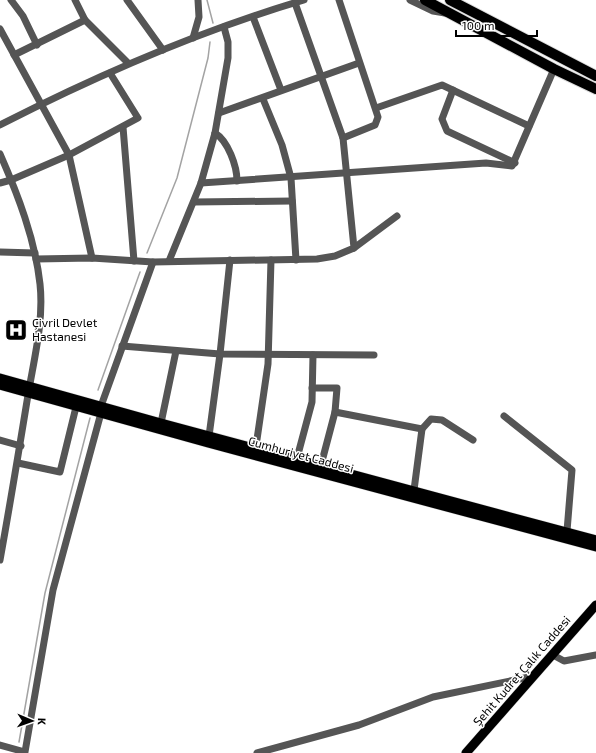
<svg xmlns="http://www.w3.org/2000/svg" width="596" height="753" font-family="'Exo 2',sans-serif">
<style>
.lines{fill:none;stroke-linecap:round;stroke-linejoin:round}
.stream{stroke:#a3a3a3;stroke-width:1.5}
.major-casing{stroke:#dbdbdb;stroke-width:10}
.highway-casing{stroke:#dbdbdb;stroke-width:12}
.minor{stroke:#555;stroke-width:7}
.major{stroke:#000;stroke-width:9}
.highway{stroke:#000;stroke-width:10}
.labels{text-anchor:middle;stroke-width:3;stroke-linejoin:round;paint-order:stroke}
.poi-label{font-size:12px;fill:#000;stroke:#fff;text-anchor:start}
.street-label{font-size:12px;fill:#000;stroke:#fff}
</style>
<rect width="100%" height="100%" fill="#fff"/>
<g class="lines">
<!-- stream -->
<g class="stream">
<path d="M207,0L213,23"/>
<path d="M147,253L177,178L208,58L210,42"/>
<path d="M98,390L140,272"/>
<path d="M19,742L45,593L90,418"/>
</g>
<!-- major casing -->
<g class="major-casing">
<g id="major">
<path d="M0,378L161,423L596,540"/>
<path d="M0,385L208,443L596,547"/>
<path d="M466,753L596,605"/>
</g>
</g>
<!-- highway casing -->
<g class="highway-casing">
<g id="highway">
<path d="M425,0L554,69L596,89"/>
<path d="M450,0L596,76"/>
</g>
</g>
<!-- minor -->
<g class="minor">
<path d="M11,0L23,16L37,45"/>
<path d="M75,0L85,20L128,63"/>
<path d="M127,0L163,50"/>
<path d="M339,0L378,117L375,125L343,138"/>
<path d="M410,0L433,11L445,13"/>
<path d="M253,17L281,90"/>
<path d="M0,29L69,155L92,258"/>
<path d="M193,38L199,17L198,0"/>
<path d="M14,55L85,20"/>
<path d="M453,90L442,119L447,131L515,163"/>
<path d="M263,99L282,145L291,178L296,260"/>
<path d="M376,108L442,85L529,126"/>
<path d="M219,113L359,63"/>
<path d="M0,125C98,75 199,31 304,0"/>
<path d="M123,127L134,261"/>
<path d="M215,133C228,141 237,166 237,181"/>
<path d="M0,154C18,195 35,239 40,284C44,321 34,359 28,395C19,450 10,505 0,560"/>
<path d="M0,183L11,180L69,155L138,118L110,73"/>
<path d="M201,183L486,163L512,166L554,69"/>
<path d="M194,202L292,201"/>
<path d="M354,248L397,216"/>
<path d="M0,252L35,253"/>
<path d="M36,259L92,258L153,262L317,259L335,256L354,248L343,138L295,3"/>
<path d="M169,261L201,183L215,133L228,58V42L224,27"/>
<path d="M122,346L220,354L374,355"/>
<path d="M312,388H337L335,412L321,465"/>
<path d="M101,406L153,262"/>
<path d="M335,412L422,429"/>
<path d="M504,416L572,470L567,531"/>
<path d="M161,423L176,351"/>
<path d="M209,436L220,354L230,260"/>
<path d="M0,440L21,446"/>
<path d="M255,453L268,364L271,260"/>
<path d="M297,458L312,402L313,355"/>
<path d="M18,463L60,472L76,407"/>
<path d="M414,490L422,429L431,419L442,420L473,440"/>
<path d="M553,655L564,661L596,655"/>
<path d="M0,745L25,752L53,590L101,413"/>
<path d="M257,753L359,725L433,697L534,676"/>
</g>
<!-- major -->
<use href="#major" class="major"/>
<!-- highway -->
<use href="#highway" class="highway"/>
</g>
<!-- icons -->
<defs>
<g id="hospital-square" transform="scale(1.15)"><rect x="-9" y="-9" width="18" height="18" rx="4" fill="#000" stroke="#fff"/><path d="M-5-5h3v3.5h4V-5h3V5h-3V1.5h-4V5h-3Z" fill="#fff"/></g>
</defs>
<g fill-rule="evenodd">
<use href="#hospital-square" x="16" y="330"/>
</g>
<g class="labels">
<!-- poi labels -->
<g class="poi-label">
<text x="32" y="327">Çivril Devlet<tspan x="32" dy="14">Hastanesi</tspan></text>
</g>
<!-- street labels -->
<g class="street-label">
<text transform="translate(301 455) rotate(15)" y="4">Cumhuriyet Caddesi</text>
<text transform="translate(522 671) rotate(-49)" y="4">Şehit Kudret Çalık Caddesi</text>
</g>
</g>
<!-- north arrow -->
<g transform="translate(32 721) rotate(92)" stroke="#ffffff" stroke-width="3" paint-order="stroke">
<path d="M0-3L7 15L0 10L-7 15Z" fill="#000000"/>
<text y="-6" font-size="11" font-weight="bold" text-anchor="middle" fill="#000000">K</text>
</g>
<!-- scale -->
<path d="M456 30v6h81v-6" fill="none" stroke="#000000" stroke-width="2"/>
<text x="462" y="30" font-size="12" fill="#000000" stroke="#ffffff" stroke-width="3" paint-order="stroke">100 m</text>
</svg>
